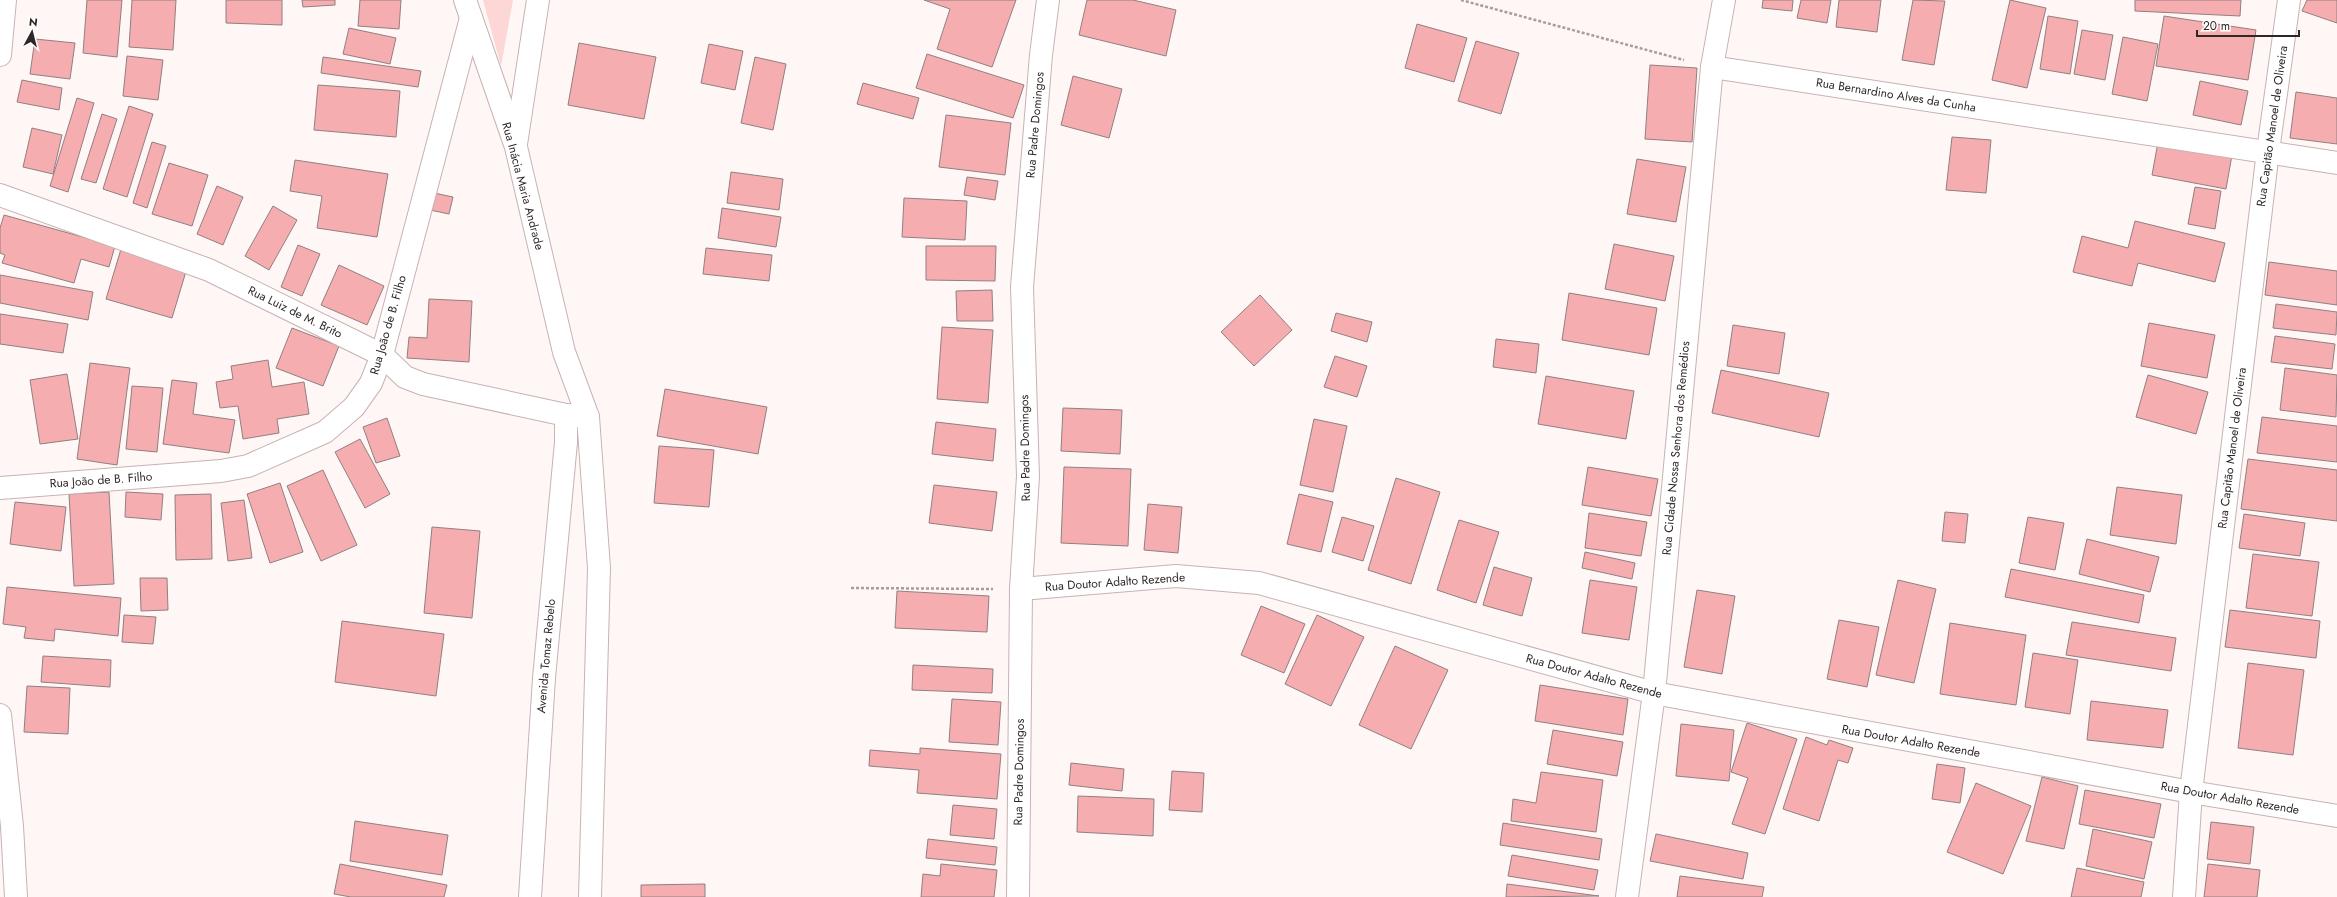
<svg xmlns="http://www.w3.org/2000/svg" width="2337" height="897" font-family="Jost,sans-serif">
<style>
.green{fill:#fdd6d6}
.building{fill:#f6adb0;stroke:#927f80}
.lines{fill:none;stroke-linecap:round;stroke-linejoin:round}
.street-casing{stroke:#c7b3b3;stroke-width:24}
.secondary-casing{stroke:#c7b3b3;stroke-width:24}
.path{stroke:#a69e9e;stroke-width:2.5;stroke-dasharray:3 2;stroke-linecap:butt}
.street{stroke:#fff;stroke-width:22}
.secondary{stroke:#fff;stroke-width:22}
.labels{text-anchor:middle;stroke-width:3.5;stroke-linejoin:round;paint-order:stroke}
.street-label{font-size:12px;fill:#2e2727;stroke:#fff}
</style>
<rect width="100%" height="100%" fill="#fff6f6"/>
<!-- green -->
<path class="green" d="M483,0H513L501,66Z"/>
<!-- building -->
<g class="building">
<path d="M87,0H122L117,57L83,53Z"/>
<path d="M132,0H176L173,50L129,47Z"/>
<path d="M226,0H282V25L226,23Z"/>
<path d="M302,0H335V5L303,7Z"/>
<path d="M360,0H401L399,29L358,26Z"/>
<path d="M924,0H1016L992,67L937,49L950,9Z"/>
<path d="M1087,0H1133L1176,10L1166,56L1079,35Z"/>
<path d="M1763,0H1793L1792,11L1762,8Z"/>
<path d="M1801,0H1831L1827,23L1797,18Z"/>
<path d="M1839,0H1881L1877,32L1836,27Z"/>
<path d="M1913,0L1945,1L1934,65L1902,60Z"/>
<path d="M2010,0L2046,8L2027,88L1992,80Z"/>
<path d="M2135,0H2241L2240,16L2135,11Z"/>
<path d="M2307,0H2337V23L2302,11Z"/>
<path d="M2048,16L2078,21L2070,74L2040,69Z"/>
<path d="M2164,16L2256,30L2248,80L2156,66Z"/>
<path d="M1417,24L1467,38L1454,82L1405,68Z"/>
<path d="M349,28L396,38L390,64L343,54Z"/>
<path d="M2082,30L2113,35L2105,80L2074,74Z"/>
<path d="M2123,37L2158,44L2147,101L2112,94Z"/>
<path d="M35,39L75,43L70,79L30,74Z"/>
<path d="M1476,41L1519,53L1501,114L1458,101Z"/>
<path d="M579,43L656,57L644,119L568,105Z"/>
<path d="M709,44L743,51L735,90L701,83Z"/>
<path d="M927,54L1024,85L1013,118L916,88Z"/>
<path d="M127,56L163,60L158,100L123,96Z"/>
<path d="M323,57L421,71L418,87L321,73Z"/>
<path d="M755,57L786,64L773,130L741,123Z"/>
<path d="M1650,65L1697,68L1692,142L1645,139Z"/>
<path d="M1073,76L1122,89L1109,138L1061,125Z"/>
<path d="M22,80L62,88L59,110L17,102Z"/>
<path d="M2200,81L2248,91L2241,125L2193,115Z"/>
<path d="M863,83L919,98L913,119L857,104Z"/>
<path d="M318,85L400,91L396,137L314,130Z"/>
<path d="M2296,92L2337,98V144L2290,138Z"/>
<path d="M77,98L94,103L68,192L50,186Z"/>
<path d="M129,106L153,114L127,197L103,189Z"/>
<path d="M102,114L117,119L96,183L81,179Z"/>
<path d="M946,115L1011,123L1005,175L939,167Z"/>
<path d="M32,128L62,135L53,174L23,167Z"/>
<path d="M1952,137L1991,140L1986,193L1946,190Z"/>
<path d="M152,142L166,146L147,208L133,203Z"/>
<path d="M2158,142L2232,155L2226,189L2152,175Z"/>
<path d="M1637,159L1686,167L1676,222L1627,214Z"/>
<path d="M295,160L388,174L377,237L317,228L322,196L290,191Z"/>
<path d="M169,163L208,175L192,226L152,214Z"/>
<path d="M731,172L783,179L779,210L727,203Z"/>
<path d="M967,177L998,181L995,200L964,195Z"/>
<path d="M217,186L243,197L223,245L197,234Z"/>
<path d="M2195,187L2221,191L2215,229L2188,224Z"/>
<path d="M434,193L453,197L449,214L430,210Z"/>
<path d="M904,198L967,201L965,240L902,237Z"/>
<path d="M273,206L297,220L269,270L245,256Z"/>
<path d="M722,208L781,217L776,247L718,238Z"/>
<path d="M4,215L115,246L109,267L81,259L74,283L2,263L5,255L0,253V228Z"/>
<path d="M2135,221L2225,243L2215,282L2138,263L2132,286L2073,272L2082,236L2128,248Z"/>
<path d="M1614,244L1674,256L1665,301L1605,289Z"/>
<path d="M298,245L320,254L302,296L281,287Z"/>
<path d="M926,246H996L995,281L926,280Z"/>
<path d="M706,248L772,255L769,281L703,274Z"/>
<path d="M121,249L187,268L172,318L106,299Z"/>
<path d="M2269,262L2337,271V305L2265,295Z"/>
<path d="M339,265L384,286L367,325L321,305Z"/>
<path d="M0,275L93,292L88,320L0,303Z"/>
<path d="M992,290L993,321H957L956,291Z"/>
<path d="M1569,293L1657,308L1649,355L1562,340Z"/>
<path d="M1260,295L1292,330L1254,366L1221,332Z"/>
<path d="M429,299L472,301L469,362L407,358L409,337L427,338Z"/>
<path d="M2276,304L2337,312L2336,335L2273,328Z"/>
<path d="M1336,313L1372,322L1367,342L1331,331Z"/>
<path d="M0,314L68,324L63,353L0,344Z"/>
<path d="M2149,323L2215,335L2207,378L2141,366Z"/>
<path d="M1733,325L1785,333L1779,374L1727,366Z"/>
<path d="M942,327L993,330L988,403L937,399Z"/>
<path d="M292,328L339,346L323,386L276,368Z"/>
<path d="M2275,336L2335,344L2332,369L2271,362Z"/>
<path d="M1496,339L1539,344L1536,373L1493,367Z"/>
<path d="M1335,356L1367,366L1357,397L1324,387Z"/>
<path d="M268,360L272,387L304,382L309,414L277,419L279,433L243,439L238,406L220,408L216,382L233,379L231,366Z"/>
<path d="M90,363L130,368L117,465L77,459Z"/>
<path d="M2285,368L2337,375L2336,417L2280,410Z"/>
<path d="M1721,370L1829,393L1819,437L1712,413Z"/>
<path d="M67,374L78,439L40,444L30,380Z"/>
<path d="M2148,375L2208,392L2196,434L2136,417Z"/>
<path d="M1546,376L1634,391L1626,439L1538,424Z"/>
<path d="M172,380L197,383L193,414L235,420L229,453L163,444Z"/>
<path d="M132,386L163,388L157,452L126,449Z"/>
<path d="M665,389L767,407L758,454L657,436Z"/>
<path d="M1063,408L1122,410L1120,454L1061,451Z"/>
<path d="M2262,417L2337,426V462L2257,453Z"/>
<path d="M387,418L400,456L376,463L363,427Z"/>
<path d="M1314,419L1347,426L1333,492L1300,485Z"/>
<path d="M936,422L996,429L993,461L932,454Z"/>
<path d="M360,439L390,494L365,508L335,452Z"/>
<path d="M659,446L714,450L709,507L654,503Z"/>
<path d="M2248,459L2337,470V521L2241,509Z"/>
<path d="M1064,467L1131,469L1128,546L1061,543Z"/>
<path d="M1588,467L1658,479L1651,516L1582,505Z"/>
<path d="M323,470L357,545L321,561L287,486Z"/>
<path d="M1396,478L1440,492L1411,584L1368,570Z"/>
<path d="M280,483L303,552L270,563L247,494Z"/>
<path d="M934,485L997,492L992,531L929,523Z"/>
<path d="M2117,487L2182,495L2176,544L2110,535Z"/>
<path d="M109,492L114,584L74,586L69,494Z"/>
<path d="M126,492L163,494L161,520L125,517Z"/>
<path d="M211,494L212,559L176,560L175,495Z"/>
<path d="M1299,494L1333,502L1321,552L1287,544Z"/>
<path d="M244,500L252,558L228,561L221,503Z"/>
<path d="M15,502L66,507L61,551L10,544Z"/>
<path d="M1148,504L1182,507L1178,553L1144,550Z"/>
<path d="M1945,512L1968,514L1965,543L1942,541Z"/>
<path d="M1589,513L1647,522L1641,556L1585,548Z"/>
<path d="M2244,514L2305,523L2300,556L2239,548Z"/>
<path d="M1342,517L1374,526L1363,561L1332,552Z"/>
<path d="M2028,517L2064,523L2055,570L2019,563Z"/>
<path d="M1459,520L1499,532L1476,603L1437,590Z"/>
<path d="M432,527L480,531L472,618L424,613Z"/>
<path d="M2087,539L2159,557L2150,592L2079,574Z"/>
<path d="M1585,552L1635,563L1632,579L1582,568Z"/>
<path d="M2253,554L2319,562L2312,616L2246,608Z"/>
<path d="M1494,567L1532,578L1522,616L1483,605Z"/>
<path d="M2011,569L2144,595L2139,623L2005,597Z"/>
<path d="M140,578H167L168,610L141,611Z"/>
<path d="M1590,580L1637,587L1629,640L1582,633Z"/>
<path d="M1898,580L1936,589L1914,683L1876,675Z"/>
<path d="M7,587L121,598L118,636L55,629L54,641L24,638L26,627L3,624Z"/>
<path d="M1697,590L1735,596L1722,674L1684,667Z"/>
<path d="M897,591L989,596L987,632L895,628Z"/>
<path d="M1261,606L1305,624L1284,673L1241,655Z"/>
<path d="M2230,610L2320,621L2316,658L2225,647Z"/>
<path d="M124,615L156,617L153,644L122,642Z"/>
<path d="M1317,615L1364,637L1331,706L1285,684Z"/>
<path d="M1839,620L1879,627L1867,687L1827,679Z"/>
<path d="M342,621L444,634L436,696L335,682Z"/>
<path d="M2072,622L2176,638L2171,671L2066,655Z"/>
<path d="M1950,623L2026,635L2016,705L1940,694Z"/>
<path d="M1395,646L1448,670L1411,749L1359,725Z"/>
<path d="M2033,653L2078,660L2070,714L2025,707Z"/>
<path d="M43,656L111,660L110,687L41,682Z"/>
<path d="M2248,663L2304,670L2293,755L2238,748Z"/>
<path d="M913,665L993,669L992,693L912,690Z"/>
<path d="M1540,685L1628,699L1623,735L1535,721Z"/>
<path d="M27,686L70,688L68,734L24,732Z"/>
<path d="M952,699L1001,702L998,745L949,742Z"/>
<path d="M2091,701L2168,710L2163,748L2087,740Z"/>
<path d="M1747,723L1797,739L1765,834L1732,824L1748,778L1731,772Z"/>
<path d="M1681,724L1734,730L1729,781L1676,776Z"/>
<path d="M1553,730L1623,742L1617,776L1547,764Z"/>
<path d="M1806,737L1827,745L1829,740L1853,748L1848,763L1838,760L1819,821L1783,809Z"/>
<path d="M920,748L1001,754L997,799L917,793L919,770L869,766L870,750L920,754Z"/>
<path d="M1071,763L1124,769L1122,791L1069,785Z"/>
<path d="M1937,764L1965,768L1960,803L1932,799Z"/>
<path d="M1172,771L1204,773L1202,812L1169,810Z"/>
<path d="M1541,772L1603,780L1596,832L1511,821L1513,799L1536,803Z"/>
<path d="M2042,777L2078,786L2064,849L2026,841Z"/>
<path d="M1976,783L2031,806L2003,874L1947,852Z"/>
<path d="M2085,790L2161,804L2154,838L2079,824Z"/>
<path d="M1078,796L1154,799L1153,836L1077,832Z"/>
<path d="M953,805L997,809L994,839L950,835Z"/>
<path d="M355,821L448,835L442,875L350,861Z"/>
<path d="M2211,822L2254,827L2250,864L2207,859Z"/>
<path d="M1503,823L1602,839L1599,860L1500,845Z"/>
<path d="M2093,829L2152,842L2144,879L2086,866Z"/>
<path d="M1656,834L1748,853L1743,879L1650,861Z"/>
<path d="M928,839L997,847L995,865L926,858Z"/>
<path d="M1512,855L1598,870L1594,890L1508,876Z"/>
<path d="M340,864L447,885L444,897H351L334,894Z"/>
<path d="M941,864L997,870L994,897H921L923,874L940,876Z"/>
<path d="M2208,864L2260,870L2257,897H2204Z"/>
<path d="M2077,868L2144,882L2141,897H2071Z"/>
<path d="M1680,876L1764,887L1762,897H1677Z"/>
<path d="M705,884V897H641V885Z"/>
<path d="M1507,884L1599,896L1506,897Z"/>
</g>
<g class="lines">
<!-- street casing -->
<g class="street-casing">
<g id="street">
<path d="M0,55L5,0"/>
<path d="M1712,67L2337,163"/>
<path d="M516,144L538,0"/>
<path d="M0,195L209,270L382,355L405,377L423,384L566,415L588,417L564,352L516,147L465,0"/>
<path d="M0,488L221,471L248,466L325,432L354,407L371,383L382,355L471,18"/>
<path d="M1021,589L1176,576L1259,583L1654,693L2191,792L2337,816"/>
<path d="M0,715L12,826L16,897"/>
<path d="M1018,897L1021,589L1028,476L1022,287L1041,55L1048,0"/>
<path d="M1627,897L1654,693L1712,67L1724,0"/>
<path d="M2184,897L2191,792L2268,151L2289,0"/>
</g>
</g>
<!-- secondary casing -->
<g class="secondary-casing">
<g id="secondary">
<path d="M588,417L599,568L590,897"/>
<path d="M530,897L544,678L566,442V415"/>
</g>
</g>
<!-- path -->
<g class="path">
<path d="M1461,0L1684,60"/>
<path d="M851,588L993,589"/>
</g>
<!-- street -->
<use href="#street" class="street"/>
<!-- secondary -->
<use href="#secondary" class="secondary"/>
</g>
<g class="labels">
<!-- street labels -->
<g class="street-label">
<text transform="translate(1896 95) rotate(9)" y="4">Rua Bernardino Alves da Cunha</text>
<text transform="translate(1035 125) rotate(-85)" y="4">Rua Padre Domingos</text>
<text transform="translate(2272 126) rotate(-82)" y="4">Rua Capitão Manoel de Oliveira</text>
<text transform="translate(523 186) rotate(75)" y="4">Rua Inácia Maria Andrade</text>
<text transform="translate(295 312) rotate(26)" y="4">Rua Luiz de M. Brito</text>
<text transform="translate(388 325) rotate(-74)" y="4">Rua João de B. Filho</text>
<text transform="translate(1025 448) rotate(-91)" y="4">Rua Padre Domingos</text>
<text transform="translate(1676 448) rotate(-85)" y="4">Rua Cidade Nossa Senhora dos Remédios</text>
<text transform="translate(2232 448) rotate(-83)" y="4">Rua Capitão Manoel de Oliveira</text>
<text transform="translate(101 480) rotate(-4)" y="4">Rua João de B. Filho</text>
<text transform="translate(1115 582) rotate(-4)" y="4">Rua Doutor Adalto Rezende</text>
<text transform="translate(546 656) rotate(-85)" y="4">Avenida Tomaz Rebelo</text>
<text transform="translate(1594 676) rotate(15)" y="4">Rua Doutor Adalto Rezende</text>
<text transform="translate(1911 741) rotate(10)" y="4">Rua Doutor Adalto Rezende</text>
<text transform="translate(1019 772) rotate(-89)" y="4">Rua Padre Domingos</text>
<text transform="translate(2230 798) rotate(10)" y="4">Rua Doutor Adalto Rezende</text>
</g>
</g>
<!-- north arrow -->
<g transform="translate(32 32) rotate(7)" stroke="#ffffff" stroke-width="3" paint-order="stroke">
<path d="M0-3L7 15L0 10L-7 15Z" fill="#2e2727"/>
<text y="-6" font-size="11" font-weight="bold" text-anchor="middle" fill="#2e2727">N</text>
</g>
<!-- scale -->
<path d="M2197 30v6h102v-6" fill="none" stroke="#2e2727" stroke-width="2"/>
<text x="2203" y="30" font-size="12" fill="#2e2727" stroke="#ffffff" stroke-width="3" paint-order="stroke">20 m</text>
</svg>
